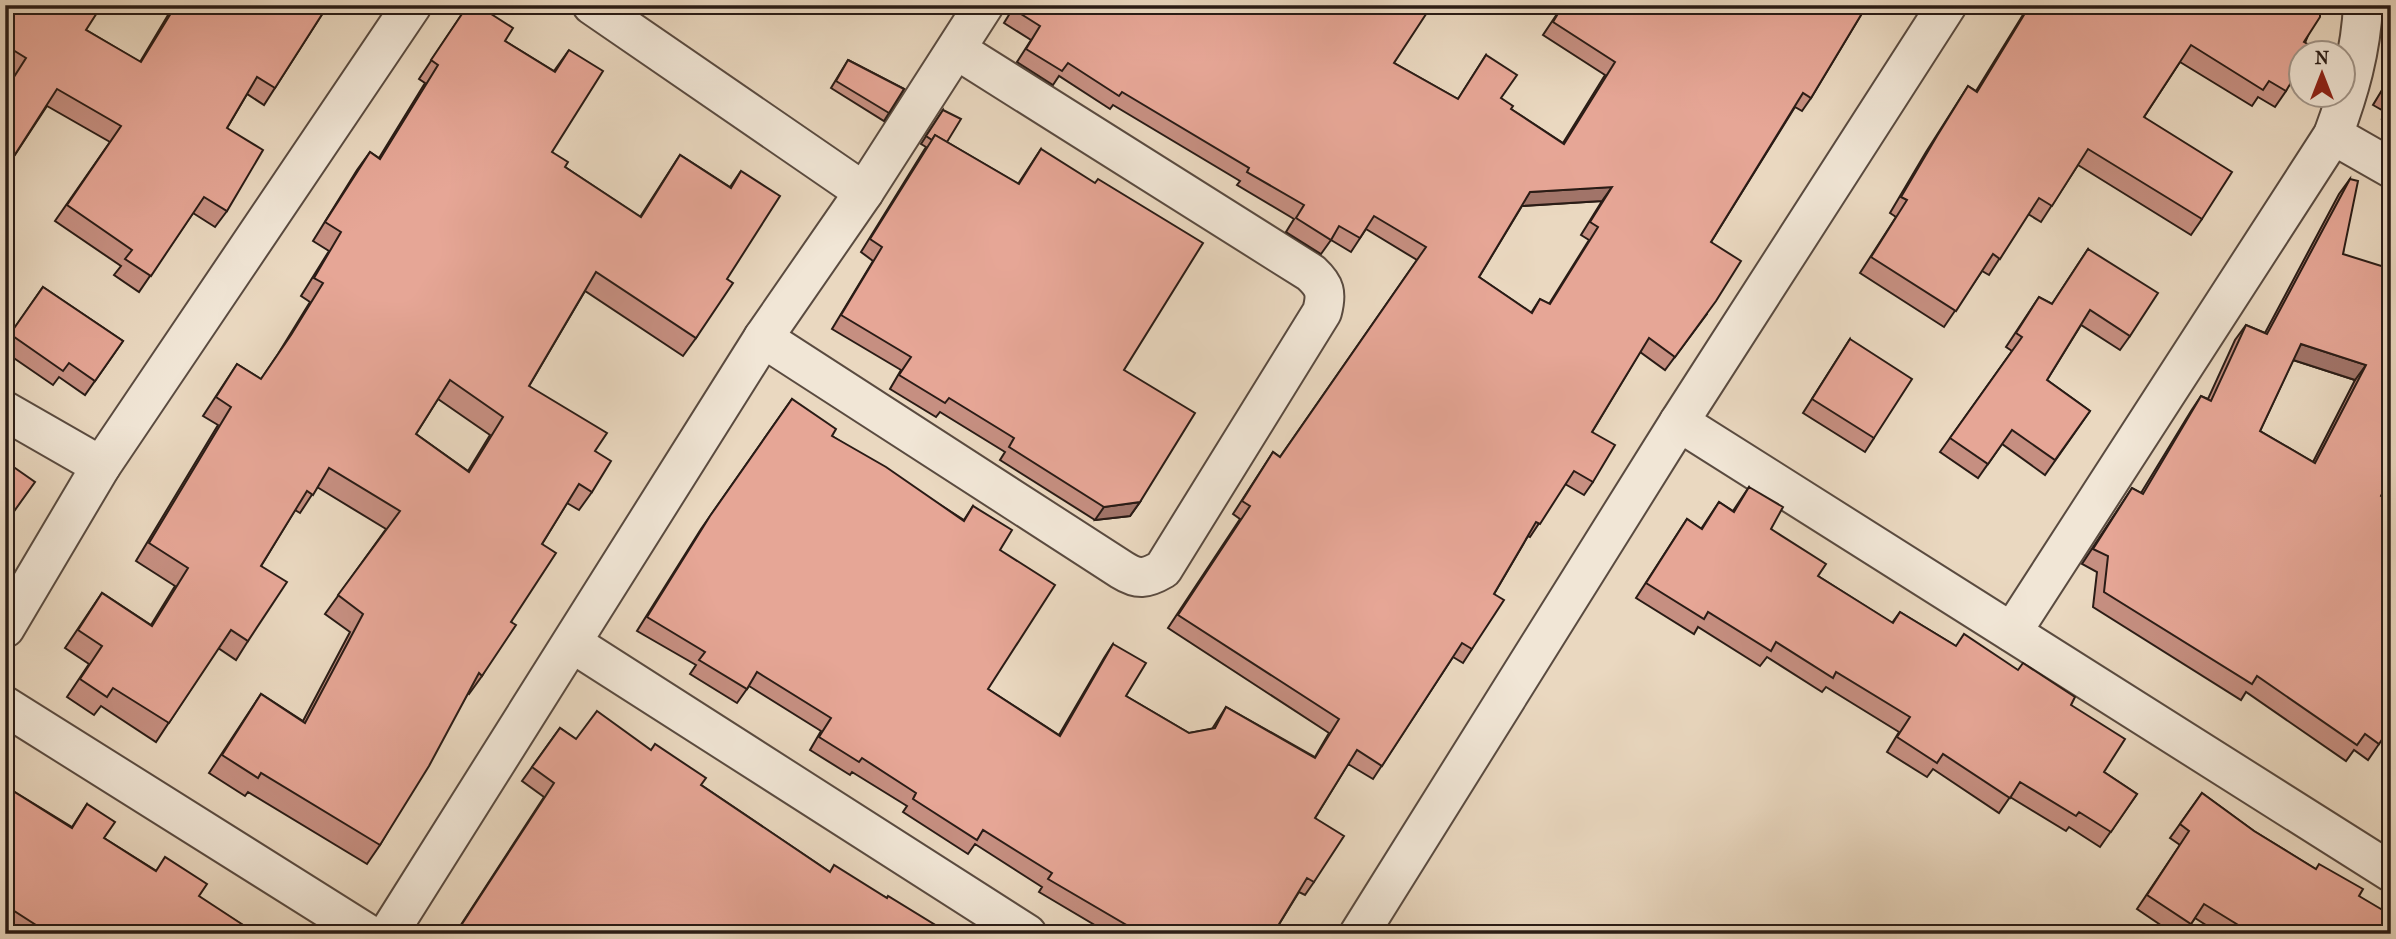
<svg xmlns="http://www.w3.org/2000/svg" width="2396" height="939" font-family="'IM FELL French Canon',serif">
<style>
.lines{fill:none;stroke-linecap:round;stroke-linejoin:round}
.street-casing{stroke:#5a4b40;stroke-width:42}
.street{stroke:#f1e6d6;stroke-width:38}
.wall{fill:#c68f81;stroke:#2a1c16;stroke-width:2;fill-rule:evenodd}
.shaded-wall{fill:#a17469;stroke:#2a1c16;stroke-width:2}
.building{fill:#e6a696;stroke:#2a1c16;stroke-width:2;fill-rule:evenodd}
</style>
<rect width="100%" height="100%" fill="#ead8c0"/>
<filter id="stains"><feTurbulence type="fractalNoise" baseFrequency=".00286" numOctaves="4"/><feColorMatrix values="0 0 0 0 .2 0 0 0 0 .09 0 0 0 0 .02 0 0 0 .5 -.17"/></filter>
<radialGradient id="worn" r=".72"><stop offset=".6" stop-color="#630" stop-opacity="0"/><stop offset="1" stop-color="#630" stop-opacity=".3"/></radialGradient>
<g class="lines">
<!-- street casing -->
<g class="street-casing">
<g id="street">
<path d="M592,5L864,192"/>
<path d="M2333,135L2391,168"/>
<path d="M763,338L1122,570C1138,580 1146,579 1163,569L1322,312C1327,293 1325,286 1311,273L957,50"/>
<path d="M5,411L101,466"/>
<path d="M1679,422L2391,872"/>
<path d="M5,628L101,466L412,5"/>
<path d="M2012,632L2333,135C2349,92 2361,51 2363,5"/>
<path d="M572,643L1027,934"/>
<path d="M5,706L368,934"/>
<path d="M388,934L763,338L864,192L984,5"/>
<path d="M1359,934L1679,422L1947,5"/>
</g>
</g>
<!-- street -->
<use href="#street" class="street"/>
</g>
<!-- wall -->
<g class="wall">
<path d="M5,5L86,30L140,62L174,5H328L264,105L247,94L227,128V211L215,227L193,213L139,292L114,275L121,266L55,221L110,142L47,106L5,170V89L14,74L5,69Z"/>
<path d="M468,5L505,41L554,71L569,50L552,152L565,167L640,217L680,155L730,187L741,171L727,279L696,338L683,356L585,291L529,386L595,451L592,492L579,510L567,503L542,544L511,622L482,676L469,694L468,693L380,845L367,864L248,792L245,796L209,773L261,694L303,721L350,632L325,614L386,529L317,487L300,513L295,510L261,566L248,641L236,660L218,648L156,742L101,706L94,715L67,697L89,664L65,648L102,593L151,625L175,586L136,561L218,425L203,416L237,364L261,379L278,354L310,302L301,296L329,251L313,241L357,170L370,152L379,158L425,83L419,79ZM438,399L490,435L468,471L416,434Z"/>
<path d="M877,5H896L891,13Z"/>
<path d="M1015,5L1394,63L1458,99L1486,55L1501,98L1511,109L1563,143L1605,75L1543,35L1563,5H1867L1811,98L1802,111L1795,107L1711,242L1707,314L1665,370L1640,352L1592,432L1593,482L1584,495L1565,484L1530,537L1528,536L1494,594L1472,649L1463,663L1453,657L1373,779L1348,764L1315,818L1314,882L1305,895L1299,892L1273,934H1110L1039,892L1042,887L975,844L968,854L903,812L907,806L852,772L850,775L810,750L821,731L749,686L737,703L690,674L696,665L637,631L701,529L792,399L832,436L964,520L973,506L1000,550L988,689L1059,735L1104,658L1113,644L1126,696L1189,733L1212,729L1226,707L1315,757L1329,733L1168,628L1240,519L1233,514L1264,466L1273,452L1280,457L1417,260L1366,229L1351,252L1331,240L1321,254L1286,232L1294,219L1237,185L1240,181L1113,105L1110,109L1059,76L1053,85L1017,62L1031,40L1004,23ZM1602,201L1581,235L1589,240L1549,304L1540,299L1531,313L1479,277L1522,206Z"/>
<path d="M2029,5H2320L2286,91L2275,107L2258,97L2252,106L2180,62L2144,117L2202,219L2191,235L2078,165L2041,222L2028,214L1989,275L1982,271L1944,327L1860,273L1896,217L1890,213L1926,152L1968,86L1976,91Z"/>
<path d="M848,60L904,89L884,121L831,88Z"/>
<path d="M2391,75V124L2382,119L2387,113L2373,105Z"/>
<path d="M943,110L947,142L1018,184L1041,149L1124,370L1140,502L1130,516L1095,520L1000,460L1005,452L940,412L936,417L890,389L901,370L832,329L873,261L861,252L926,147L921,144Z"/>
<path d="M2350,179L2343,254L2387,390L2381,496L2385,633L2379,744L2368,760L2354,750L2346,761L2246,692L2241,700L2093,607L2097,572L2082,564L2132,488L2141,493L2191,411L2201,396L2208,399L2235,340L2246,325L2265,333L2339,194ZM2293,360L2355,380L2313,462L2260,431Z"/>
<path d="M2088,249L2130,336L2120,350L2081,325L2047,380L2090,411L2045,475L2002,444L1978,478L1940,452L2012,351L2006,347L2039,297L2052,304Z"/>
<path d="M43,287L123,341L85,395L59,377L53,385L5,352V342Z"/>
<path d="M1850,339L1874,438L1865,452L1803,413Z"/>
<path d="M1749,487L1771,529L1818,576L1892,623L1900,612L1956,646L2071,705L2104,772L2137,794L2100,847L2069,827L2066,831L2010,797L1999,813L1933,769L1927,777L1887,752L1899,732L1826,687L1822,692L1767,657L1760,666L1698,627L1694,634L1636,598L1687,519L1701,529L1719,502L1733,511Z"/>
<path d="M560,728L576,739L701,785L830,872L887,898L950,934H455L544,797L522,781Z"/>
<path d="M5,786L72,827L87,804L104,838L257,934H9L5,931Z"/>
<path d="M2202,793L2254,831L2359,896L2391,934H2220L2195,918L2184,934H2174L2137,909L2180,845L2170,838Z"/>
</g>
<!-- shaded-wall -->
<g class="shaded-wall">
<path d="M1612,187L1602,201L1520,206L1530,192Z"/>
<path d="M2301,344L2366,365L2355,380L2290,359Z"/>
<path d="M1140,502L1130,516L1095,520L1104,507Z"/>
</g>
<!-- building -->
<g class="building">
<path d="M5,5H102L86,30L141,62L176,5H328L275,88L257,77L227,128L263,150L227,211L204,197L151,276L125,259L132,250L67,205L121,126L57,89L5,170V91L26,58L5,45Z"/>
<path d="M468,5H477L513,28L505,41L555,72L569,50L603,71L552,152L568,162L565,167L641,217L680,155L731,188L741,171L780,196L727,279L733,283L696,338L596,272L529,386L607,433L595,451L611,461L592,492L579,484L542,544L556,553L511,622L516,625L482,676L479,673L429,766L380,845L261,773L258,778L222,755L261,694L305,723L363,614L338,595L400,511L329,468L313,495L307,491L261,566L287,582L248,641L231,630L169,723L113,688L107,697L80,679L102,646L78,630L102,593L152,626L188,568L149,543L231,407L216,397L237,364L261,379L291,335L323,283L314,278L341,232L325,222L370,152L380,159L438,65L431,60ZM450,380L503,417L469,472L416,434Z"/>
<path d="M1016,5H1432L1394,63L1458,99L1486,55L1517,75L1501,98L1513,106L1511,109L1564,144L1615,62L1553,22L1563,5H1867L1811,98L1803,93L1711,242L1741,261L1716,301L1675,357L1649,338L1592,432L1615,445L1593,482L1574,471L1540,524L1536,522L1494,594L1504,600L1472,649L1462,643L1382,766L1357,750L1315,818L1344,836L1314,882L1307,878L1273,934H1142L1048,879L1052,873L983,830L977,840L913,799L916,793L862,758L859,762L819,737L831,718L757,672L747,689L699,660L705,652L647,617L710,516L792,399L836,429L832,436L886,467L964,521L973,506L1012,530L1000,550L1055,585L988,689L1060,736L1113,644L1146,663L1126,696L1189,733L1215,728L1226,707L1315,758L1339,719L1178,615L1250,506L1242,501L1273,452L1280,457L1426,247L1374,216L1360,238L1339,226L1331,240L1296,218L1304,205L1247,172L1249,168L1122,92L1119,96L1068,63L1062,71L1026,49L1040,26L1013,9ZM1612,187L1590,222L1598,227L1550,304L1540,299L1532,313L1479,277L1530,192Z"/>
<path d="M2030,5H2320V17L2304,42L2313,47L2310,52H2301V66L2286,91L2269,81L2263,90L2191,45L2144,117L2232,172L2202,219L2088,149L2052,206L2039,198L2000,259L1993,254L1956,311L1871,257L1907,200L1901,197L1937,136L1968,86L1977,92Z"/>
<path d="M848,60L904,89L889,113L836,81Z"/>
<path d="M2391,77V95L2383,90Z"/>
<path d="M943,110L961,119L947,142L935,135L932,140L926,136Z"/>
<path d="M935,135L1019,184L1041,149L1095,183L1098,179L1203,243L1124,370L1195,413L1140,502L1104,507L1009,447L1014,438L949,398L945,403L899,375L911,357L841,315L882,247L870,239Z"/>
<path d="M2350,179L2358,181L2343,254L2391,269V377L2387,390L2391,392V420L2384,433L2391,439V477L2381,496L2391,503V625L2385,633L2391,637V726L2379,744L2365,734L2357,745L2257,676L2252,684L2104,592L2108,556L2093,549L2132,488L2143,494L2201,396L2211,401L2246,325L2267,334ZM2301,344L2366,365L2315,463L2260,431Z"/>
<path d="M2088,249L2158,293L2130,336L2090,310L2047,380L2090,411L2055,460L2012,430L1988,464L1950,438L2022,337L2016,333L2039,297L2052,304Z"/>
<path d="M43,287L123,341L95,381L69,363L63,371L10,334Z"/>
<path d="M1850,339L1912,379L1874,438L1812,399Z"/>
<path d="M5,461L35,482L5,524Z"/>
<path d="M1749,487L1783,507L1771,529L1826,564L1818,576L1893,623L1900,612L1956,646L1964,634L2018,670L2023,663L2075,697L2071,705L2125,739L2104,772L2137,794L2111,832L2079,812L2076,816L2020,782L2010,798L1943,754L1937,763L1897,737L1910,717L1836,672L1833,678L1776,642L1771,651L1708,612L1704,619L1646,583L1687,519L1702,529L1719,502L1734,512Z"/>
<path d="M597,711L651,750L655,744L706,778L701,785L830,872L834,865L887,898L888,896L950,934H527L522,931L520,934H477L462,924L554,783L532,767L560,728L576,739Z"/>
<path d="M5,786L72,828L87,804L115,822L104,838L156,871L165,857L207,884L199,896L257,934H50L5,905Z"/>
<path d="M2202,793L2254,831L2316,869L2319,864L2363,889L2359,896L2391,915V934H2253L2204,904L2191,924L2147,895L2189,831L2180,824Z"/>
</g>
<!-- margin -->
<rect width="2396" height="939" fill="none" stroke="#ead8c0" stroke-width="28"/>
<rect x="7" y="7" width="2382" height="925" fill="none" stroke="#2a1c16" stroke-width="3.5"/>
<rect x="14" y="14" width="2368" height="911" fill="none" stroke="#2a1c16" stroke-width="2"/>
<!-- north arrow -->
<g transform="translate(2322 74)"><circle r="33" fill="#f1e6d6" stroke="#a19589" stroke-width="2"/>
<path d="M0-5L12 26L0 18L-12 26Z" fill="#8f2418"/>
<text y="-10" font-size="19" font-weight="bold" text-anchor="middle" fill="#2a1c16">N</text>
</g>
<rect width="100%" height="100%" filter="url(#stains)"/>
<rect width="100%" height="100%" fill="url(#worn)"/>
</svg>
